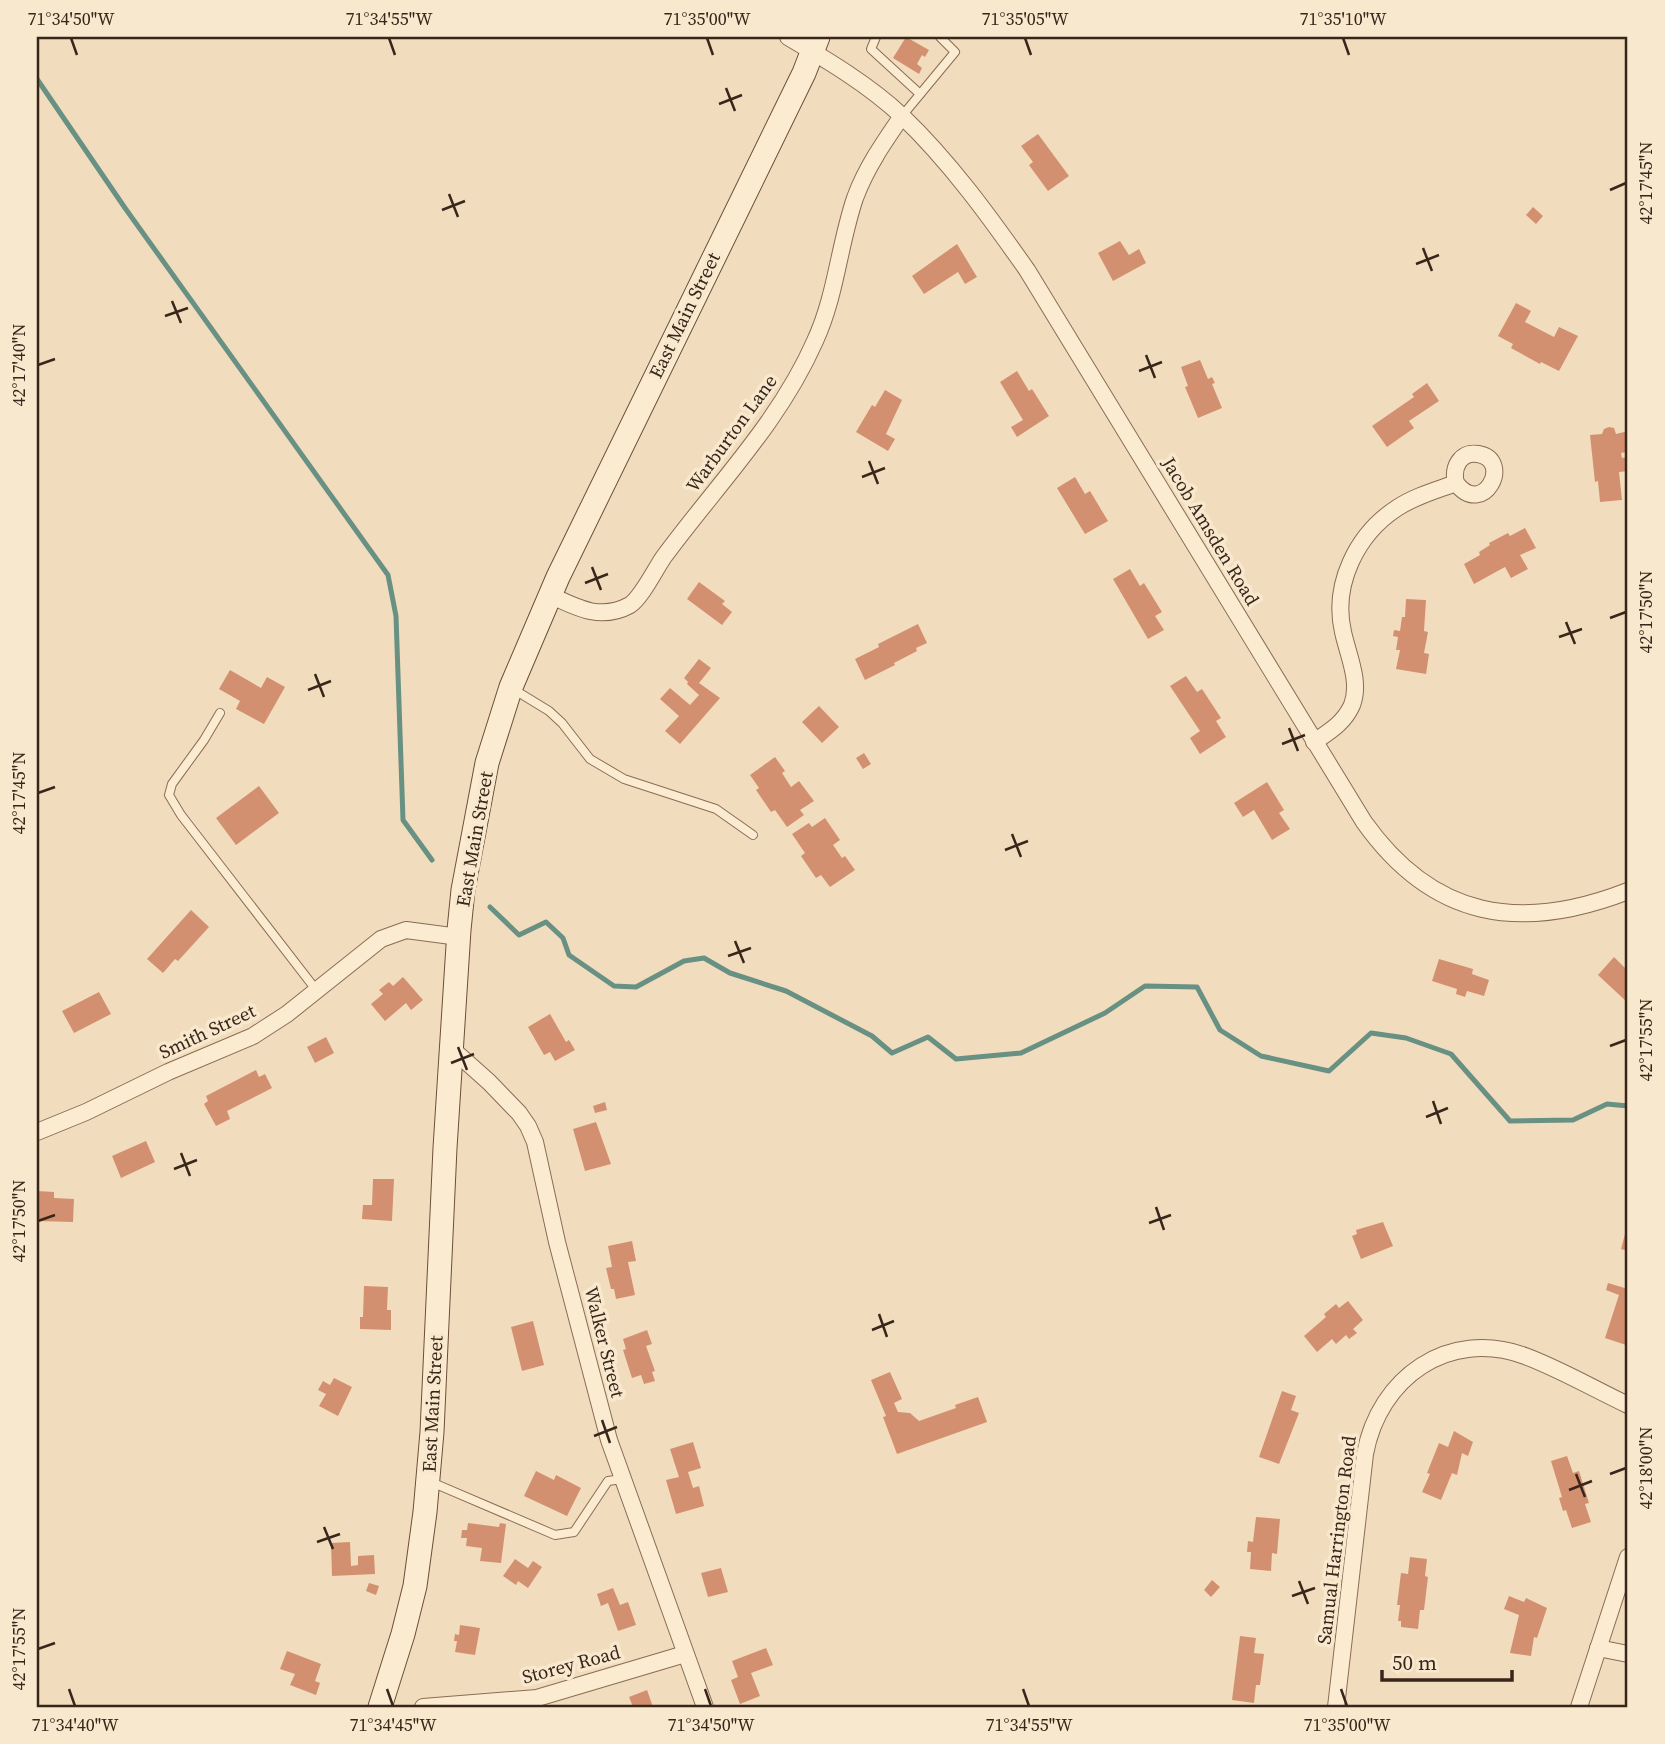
<svg xmlns="http://www.w3.org/2000/svg" width="1665" height="1744" font-family="'Source Serif 4',serif">
<style>
.lines{fill:none;stroke-linecap:round;stroke-linejoin:round}
.stream{stroke:#689083;stroke-width:5}
.building{fill:#d39070}
.lane-casing{stroke:#8a6c55;stroke-width:10}
.street-casing{stroke:#8a6c55;stroke-width:18}
.secondary-casing{stroke:#6c4e38;stroke-width:25}
.lane{stroke:#fbebd1;stroke-width:8}
.street{stroke:#fbebd1;stroke-width:16}
.secondary{stroke:#fbebd1;stroke-width:23}
.ticks{fill:none;stroke:#38261b;stroke-width:2.5}
.labels{text-anchor:middle;stroke-width:7;stroke-linejoin:round;paint-order:stroke}
.street-label{font-size:19px;fill:#38261b;stroke:#f8e8cd}
.neatline{fill:none;stroke:#38261b;stroke-width:2.5}
.ticks-label{font-size:18px;text-anchor:middle;fill:#38261b}
</style>
<rect width="100%" height="100%" fill="#f1ddbd"/>
<g class="lines">
<!-- stream -->
<g class="stream">
<path d="M37,79L125,208L388,575L396,616L403,820L432,860"/>
<path d="M490,907L519,935L546,922L563,938L569,955L614,986L636,987L684,961L704,958L730,973L786,991L872,1036L892,1053L928,1037L956,1059L1021,1053L1105,1013L1145,986L1197,987L1220,1030L1261,1056L1329,1071L1371,1033L1406,1038L1451,1054L1510,1121L1573,1120L1607,1104L1628,1106"/>
</g>
</g>
<!-- building -->
<g class="building">
<path d="M906,37L929,50L925,57L922,55L917,64L922,68L919,74L893,58Z"/>
<path d="M1038,134L1069,176L1048,191L1029,165L1033,162L1021,146Z"/>
<path d="M1533,207L1543,216L1536,224L1526,215Z"/>
<path d="M1120,241L1129,255L1139,249L1146,263L1113,281L1098,253Z"/>
<path d="M957,244L977,277L965,284L958,272L924,294L912,276Z"/>
<path d="M1516,303L1531,311L1525,322L1554,337L1559,327L1578,336L1559,371L1541,362L1540,364L1511,348L1513,344L1498,336Z"/>
<path d="M1200,360L1208,379L1212,377L1215,383L1212,384L1222,408L1198,418L1185,387L1188,386L1181,367Z"/>
<path d="M1017,371L1029,391L1032,389L1049,416L1017,437L1011,427L1023,420L1000,382Z"/>
<path d="M1427,383L1439,401L1409,421L1414,428L1387,447L1372,426L1414,397L1412,394Z"/>
<path d="M885,390L902,400L886,434L895,439L888,451L856,432L872,405L875,407Z"/>
<path d="M1609,427L1614,428L1616,434L1628,431V452L1621,453L1622,458L1628,457V471L1619,472L1622,500L1600,502L1598,481L1595,482L1590,435L1602,434L1604,429Z"/>
<path d="M1075,477L1085,494L1090,491L1108,521L1085,534L1057,488Z"/>
<path d="M1525,528L1536,548L1520,555L1528,569L1511,578L1505,567L1474,584L1464,564L1480,555L1479,552L1490,545L1489,543L1508,533L1510,536Z"/>
<path d="M1130,569L1140,586L1144,583L1162,612L1155,616L1164,630L1148,639L1113,579Z"/>
<path d="M699,582L725,601L722,604L732,612L722,625L687,599Z"/>
<path d="M1406,599L1426,600L1424,631L1428,632L1424,653L1429,654L1426,674L1396,669L1400,650H1396L1398,637L1393,636L1394,630L1400,631L1402,617H1405Z"/>
<path d="M918,624L927,643L916,648L917,651L894,663L895,665L865,680L855,659L879,647L878,644Z"/>
<path d="M699,659L711,668L699,683L720,698L680,744L665,731L679,716L660,699L670,688L690,705L699,695L687,684L688,682L684,678Z"/>
<path d="M230,670L261,688L267,677L285,687L264,724L236,709L240,701L219,689Z"/>
<path d="M1186,676L1197,692L1202,689L1221,718L1216,721L1226,737L1200,754L1190,738L1200,731L1170,686Z"/>
<path d="M819,706L839,727L822,743L802,722Z"/>
<path d="M864,753L871,764L863,769L856,758Z"/>
<path d="M775,757L785,771L782,773L791,787L799,781L814,801L800,810L804,815L787,827L775,810L771,812L756,790L759,788L750,775Z"/>
<path d="M1267,782L1284,810L1279,813L1290,829L1272,840L1254,810L1243,817L1234,803Z"/>
<path d="M259,786L279,813L236,845L216,818Z"/>
<path d="M825,818L840,840L833,845L842,858L845,856L855,870L830,887L821,875L816,878L801,856L805,853L792,834L809,823L812,827Z"/>
<path d="M191,910L209,927L178,961L175,959L163,973L147,959Z"/>
<path d="M1614,957L1628,971V1003L1598,975Z"/>
<path d="M1439,959L1473,969L1472,974L1489,980L1484,996L1467,991L1465,997L1456,994L1457,989L1432,981Z"/>
<path d="M403,977L423,1000L411,1010L406,1003L385,1021L371,1004L383,994L379,990L389,982L393,986Z"/>
<path d="M99,992L111,1014L74,1033L62,1011Z"/>
<path d="M550,1014L566,1042L569,1040L575,1050L555,1061L550,1052L544,1055L528,1027Z"/>
<path d="M326,1037L334,1053L315,1063L307,1047Z"/>
<path d="M256,1070L259,1077L265,1074L272,1088L227,1111L230,1119L216,1126L204,1104L208,1101L206,1096Z"/>
<path d="M605,1102L607,1110L595,1113L593,1106Z"/>
<path d="M596,1122L611,1164L585,1171L573,1129Z"/>
<path d="M146,1141L155,1162L121,1178L112,1156Z"/>
<path d="M373,1179H394L392,1221L362,1219L363,1205H372Z"/>
<path d="M37,1191L54,1192V1198L74,1199L73,1222L37,1221Z"/>
<path d="M1383,1222L1393,1246L1361,1259L1352,1236L1357,1234L1356,1230Z"/>
<path d="M1625,1234L1628,1235V1251L1621,1249Z"/>
<path d="M632,1241L636,1261L628,1262L635,1295L616,1299L614,1289H611L606,1268L612,1267L608,1246Z"/>
<path d="M1608,1283L1628,1289V1337L1626,1345L1605,1338L1619,1295L1606,1290Z"/>
<path d="M364,1286L388,1287L387,1310H391V1330L360,1329V1317H363Z"/>
<path d="M1348,1301L1363,1320L1353,1329L1357,1333L1349,1339L1346,1335L1336,1344L1332,1339L1317,1352L1304,1336L1326,1317L1324,1314L1336,1304L1339,1308Z"/>
<path d="M533,1321L544,1365L522,1371L511,1327Z"/>
<path d="M647,1330L652,1344L646,1346L655,1371L652,1372L655,1381L644,1384L641,1375L632,1378L623,1350L626,1349L623,1339Z"/>
<path d="M890,1372L902,1399L894,1403L898,1412L910,1413L919,1421L956,1408L955,1405L978,1397L987,1422L897,1454L883,1417L886,1416L871,1380Z"/>
<path d="M334,1378L352,1387L338,1416L319,1406L326,1394L318,1390L323,1381L330,1385Z"/>
<path d="M1282,1391L1296,1396L1291,1410L1299,1413L1279,1464L1259,1457Z"/>
<path d="M1454,1431L1473,1442L1468,1456L1462,1453L1457,1475L1452,1473L1441,1500L1422,1492L1430,1474L1427,1473L1439,1443L1448,1447Z"/>
<path d="M693,1442L701,1468L688,1472L693,1488L699,1486L704,1506L676,1514L666,1480L679,1477L670,1449Z"/>
<path d="M1567,1456L1573,1473L1579,1471L1589,1503L1585,1504L1591,1522L1572,1528L1566,1510L1563,1511L1559,1498L1562,1497L1551,1461Z"/>
<path d="M536,1471L554,1480L556,1475L581,1488L567,1516L524,1496Z"/>
<path d="M1256,1517L1280,1519L1277,1554L1272,1553L1271,1571L1250,1569L1251,1552H1247L1248,1541L1253,1542Z"/>
<path d="M468,1523L499,1527L500,1523L506,1524L501,1563L480,1561L482,1548L466,1546L467,1538H461L462,1530H467Z"/>
<path d="M350,1542L351,1566L358,1565V1556L374,1555L375,1574L332,1576L331,1543Z"/>
<path d="M1410,1557L1427,1559L1425,1576L1428,1577L1424,1610H1420L1418,1629L1401,1627V1621H1398L1400,1605H1397L1401,1573L1408,1574Z"/>
<path d="M515,1559L528,1568L533,1561L542,1567L528,1588L518,1581L516,1585L503,1576Z"/>
<path d="M721,1568L728,1592L708,1597L701,1573Z"/>
<path d="M1212,1580L1220,1587L1211,1597L1204,1590Z"/>
<path d="M369,1583L379,1586L376,1595L366,1591Z"/>
<path d="M613,1588L620,1605L628,1602L636,1625L618,1631L608,1603L601,1606L597,1594Z"/>
<path d="M1509,1596L1524,1602L1526,1598L1547,1608L1537,1638L1534,1637L1531,1656L1510,1653L1519,1615L1504,1609Z"/>
<path d="M460,1625L480,1628L475,1655L455,1652L457,1641H454L455,1634L459,1635Z"/>
<path d="M1240,1636L1256,1638L1254,1653L1264,1654L1260,1685H1256L1254,1703L1232,1700Z"/>
<path d="M766,1648L773,1665L751,1673L760,1696L740,1704L731,1680L738,1677L732,1661Z"/>
<path d="M287,1651L321,1664L315,1681L320,1683L316,1695L290,1685L295,1674L280,1669Z"/>
<path d="M647,1690L653,1707H633L629,1697Z"/>
</g>
<g class="lines">
<!-- lane casing -->
<g class="lane-casing">
<g id="lane">
<path d="M876,37L871,49L920,94"/>
<path d="M902,116L955,52L940,37"/>
<path d="M513,689L549,711L562,723L590,759L624,779L716,809L753,835"/>
<path d="M220,713L204,740L172,784L169,795L181,815L317,991"/>
<path d="M431,1482L555,1535L574,1532L608,1481L622,1479"/>
</g>
</g>
<!-- street casing -->
<g class="street-casing">
<g id="street">
<path d="M788,37C827,60 869,85 902,116C950,162 989,216 1027,270L1364,822C1433,919 1520,933 1628,891"/>
<path d="M550,595C577,608 601,621 630,605C641,598 655,570 663,558C715,487 779,423 815,341C836,296 839,245 855,198C866,168 884,142 902,116"/>
<path d="M1314,742C1330,731 1344,723 1352,705C1361,682 1348,655 1343,632C1332,584 1357,534 1397,508C1415,496 1437,490 1456,483C1483,519 1514,460 1478,454C1460,451 1452,468 1456,483"/>
<path d="M452,1049L489,1082L519,1113L528,1126L535,1142L557,1242L609,1440L705,1707"/>
<path d="M37,1132L86,1112L168,1072L253,1036L287,1014L381,939L406,930L459,937"/>
<path d="M1598,1648L1628,1654"/>
<path d="M423,1707L537,1698L685,1654"/>
<path d="M1336,1707L1365,1454C1379,1378 1448,1328 1525,1356C1560,1369 1594,1389 1628,1405"/>
<path d="M1579,1707L1628,1557"/>
</g>
</g>
<!-- secondary casing -->
<g class="secondary-casing">
<path id="secondary" d="M380,1707L403,1634L415,1586L425,1512L432,1432L445,1148L459,930L463,890L487,763L511,687L558,577L804,73L818,37"/>
</g>
<!-- lane -->
<use href="#lane" class="lane"/>
<!-- street -->
<use href="#street" class="street"/>
<!-- secondary -->
<use href="#secondary" class="secondary"/>
</g>
<!-- ticks -->
<path class="ticks" d="M71,38L77,55M389,38L395,55M707,38L713,55M1025,38L1031,55M1343,38L1349,55M726,88L735,111M719,104L742,95M1610,190L1626,183M449,194L458,217M442,210L465,201M1423,248L1432,271M1416,264L1439,255M172,301L181,323M165,316L188,308M1146,355L1155,378M38,365L55,359M1139,371L1162,362M869,461L878,484M862,477L885,468M592,567L601,590M585,583L608,574M1610,618L1626,612M1566,622L1575,644M1559,637L1582,629M315,674L324,697M308,690L331,681M1289,728L1298,751M1282,744L1305,735M38,793L55,787M1012,834L1021,857M1005,850L1028,841M735,941L744,963M728,956L751,948M1610,1046L1626,1040M458,1047L467,1070M451,1063L474,1054M1433,1101L1441,1124M1426,1117L1448,1108M181,1153L190,1176M174,1169L197,1160M1156,1207L1164,1230M38,1221L55,1215M1149,1223L1171,1215M879,1314L887,1337M872,1330L894,1321M602,1420L610,1443M594,1436L617,1427M1576,1474L1585,1497M1610,1474L1626,1468M1569,1490L1592,1481M324,1527L333,1549M317,1542L340,1534M1299,1581L1308,1604M1292,1596L1315,1588M38,1649L55,1643M69,1689L75,1706M387,1689L393,1706M705,1689L711,1706M1023,1689L1029,1706M1341,1689L1347,1706"/>
<g class="labels">
<!-- street labels -->
<g class="street-label">
<text transform="translate(684 315) rotate(-64)" y="7">East Main Street</text>
<text transform="translate(731 433) rotate(-54)" y="7">Warburton Lane</text>
<text transform="translate(1211 531) rotate(59)" y="7">Jacob Amsden Road</text>
<text transform="translate(474 839) rotate(-80)" y="7">East Main Street</text>
<text transform="translate(207 1031) rotate(-25)" y="7">Smith Street</text>
<text transform="translate(605 1342) rotate(76)" y="7">Walker Street</text>
<text transform="translate(432 1404) rotate(-87)" y="7">East Main Street</text>
<text transform="translate(1336 1540) rotate(-83)" y="7">Samual Harrington Road</text>
<text transform="translate(571 1664) rotate(-15)" y="7">Storey Road</text>
</g>
</g>
<!-- border -->
<rect width="1665" height="1744" fill="none" stroke="#f8e8cd" stroke-width="77"/>
<!-- scale -->
<path d="M1382 1670v10h130v-10" fill="none" stroke="#38261b" stroke-width="3.5"/>
<text x="1392" y="1670" font-size="21" fill="#38261b" stroke="#f8e8cd" stroke-width="5" paint-order="stroke">50 m</text>
<rect x="38" y="38" width="1588" height="1668" class="neatline"/>
<g class="ticks-label">
<text x="71" y="25">71°34'50"W</text>
<text x="389" y="25">71°34'55"W</text>
<text x="707" y="25">71°35'00"W</text>
<text x="1025" y="25">71°35'05"W</text>
<text x="1343" y="25">71°35'10"W</text>
<text transform="translate(1646 183) rotate(-90)" y="6">42°17'45"N</text>
<text transform="translate(19 365) rotate(-90)" y="6">42°17'40"N</text>
<text transform="translate(1646 612) rotate(-90)" y="6">42°17'50"N</text>
<text transform="translate(19 793) rotate(-90)" y="6">42°17'45"N</text>
<text transform="translate(1646 1040) rotate(-90)" y="6">42°17'55"N</text>
<text transform="translate(19 1221) rotate(-90)" y="6">42°17'50"N</text>
<text transform="translate(1646 1468) rotate(-90)" y="6">42°18'00"N</text>
<text transform="translate(19 1649) rotate(-90)" y="6">42°17'55"N</text>
<text x="75" y="1731">71°34'40"W</text>
<text x="393" y="1731">71°34'45"W</text>
<text x="711" y="1731">71°34'50"W</text>
<text x="1029" y="1731">71°34'55"W</text>
<text x="1347" y="1731">71°35'00"W</text>
</g>
</svg>
